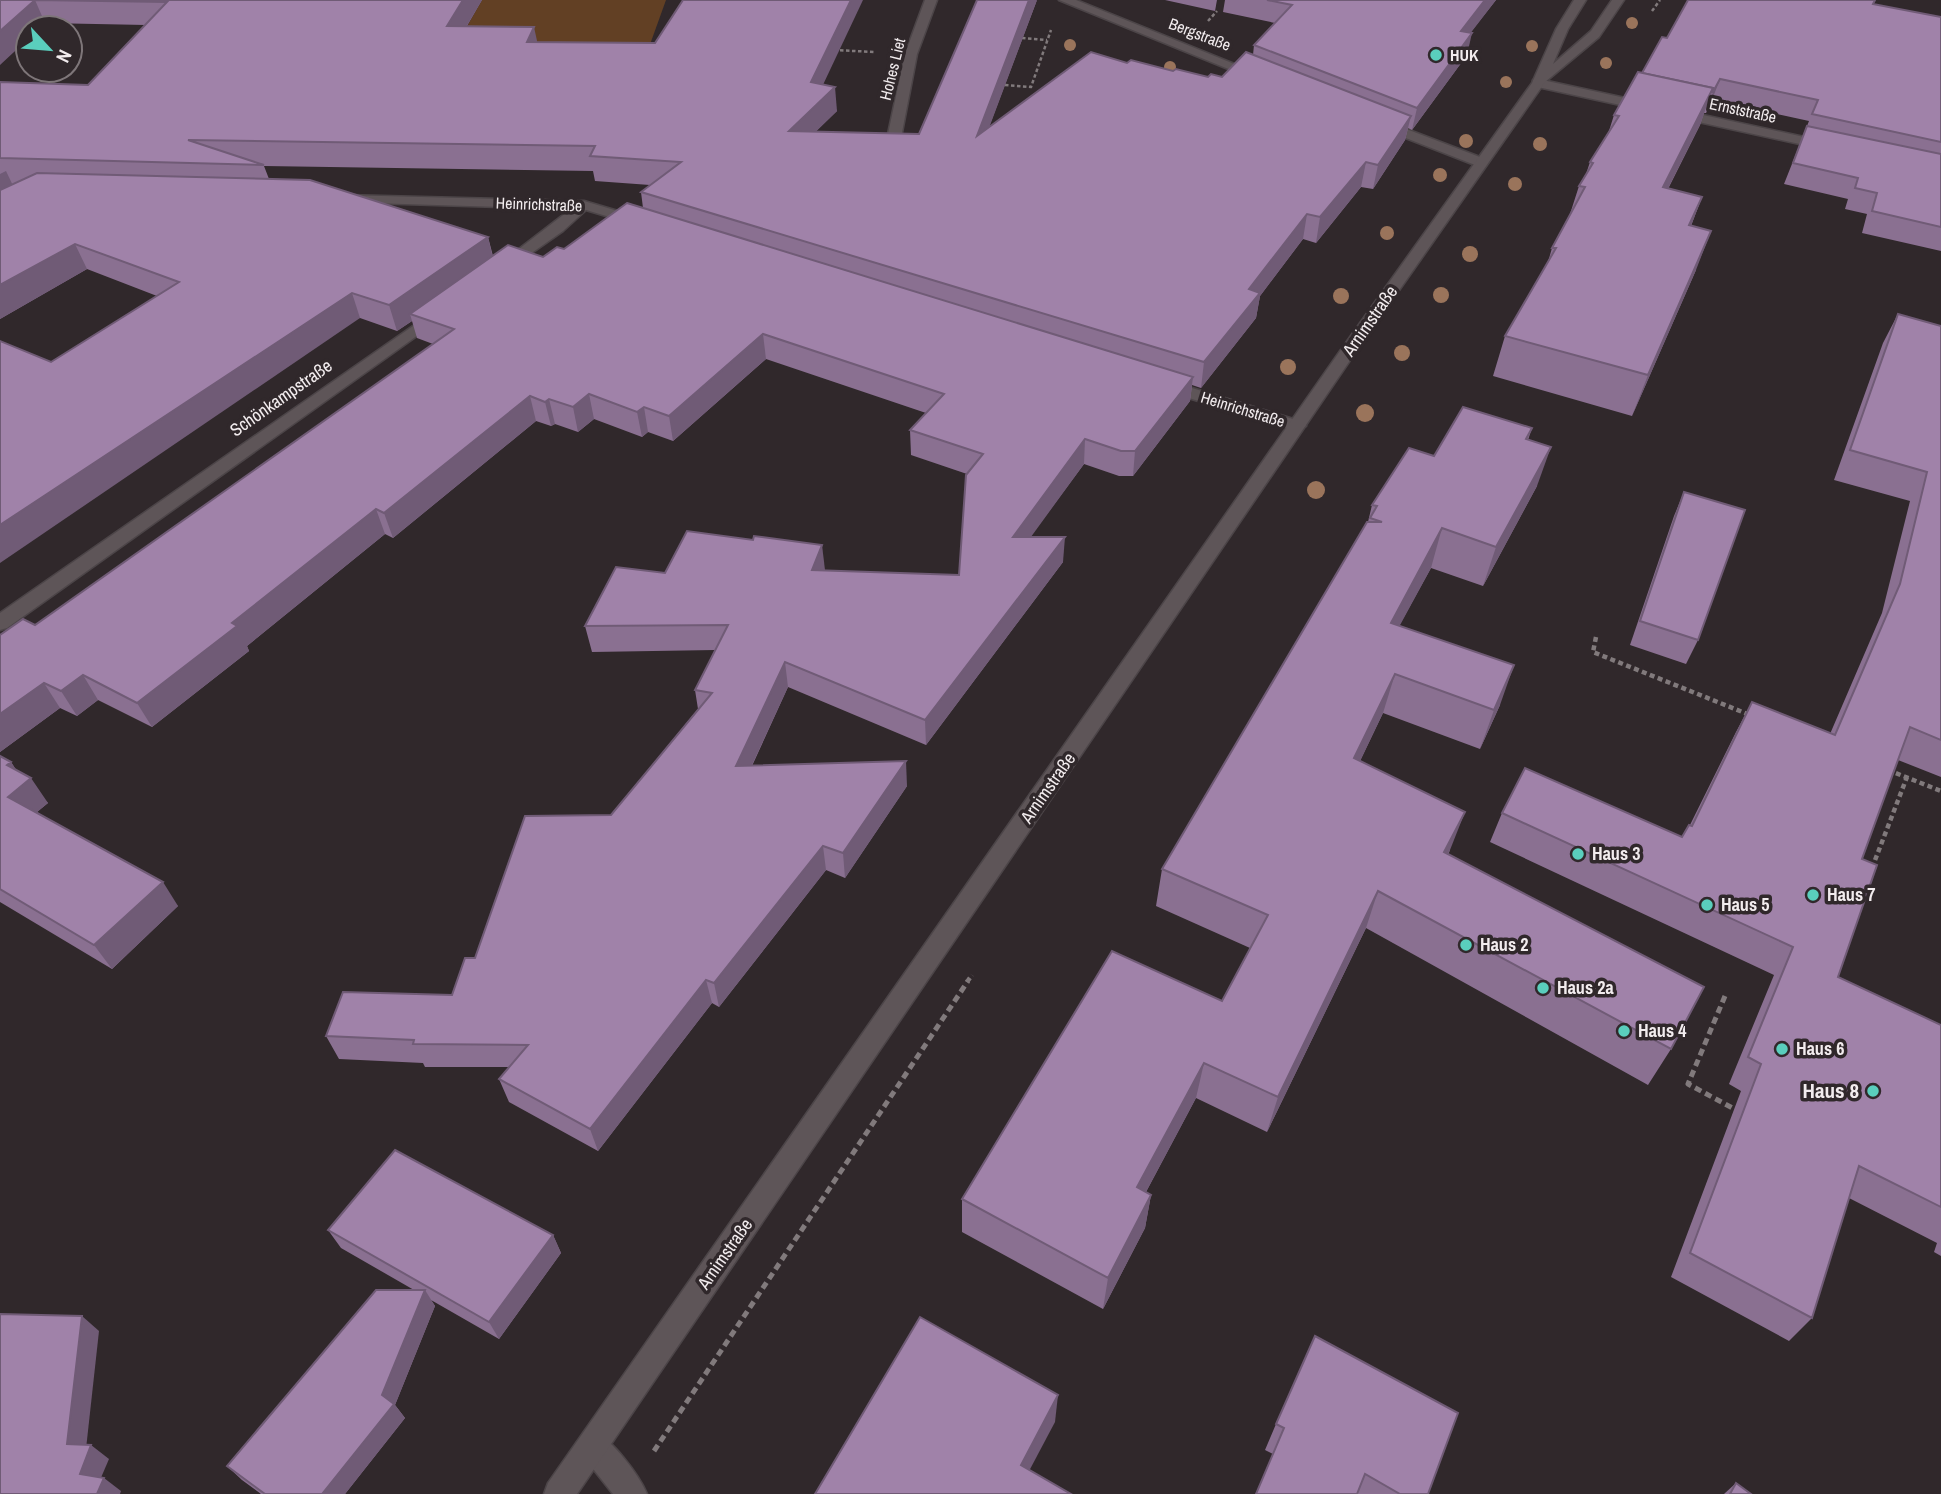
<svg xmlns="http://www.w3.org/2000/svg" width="1941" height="1494" font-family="'Archivo Narrow',sans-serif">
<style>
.green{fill:#624024}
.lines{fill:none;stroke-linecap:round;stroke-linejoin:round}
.service-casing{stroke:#4c4548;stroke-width:3}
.minor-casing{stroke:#4c4548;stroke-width:3}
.secondary-casing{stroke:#4c4548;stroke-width:3}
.path-far2{stroke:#817a7c;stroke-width:2.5;stroke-dasharray:3.5 2.5;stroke-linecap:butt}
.path-far1{stroke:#817a7c;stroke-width:4.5;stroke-dasharray:5 3.5;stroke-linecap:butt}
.path{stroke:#817a7c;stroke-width:5;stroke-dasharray:7 4.5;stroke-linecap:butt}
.service{fill:#5e5558;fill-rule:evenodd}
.minor{fill:#5e5558;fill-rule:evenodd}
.secondary{fill:#5e5558;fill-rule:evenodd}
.tree{fill:#9a745b}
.wall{fill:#8a7091;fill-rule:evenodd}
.shaded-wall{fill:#705b76}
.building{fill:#a082a9;stroke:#705b76;stroke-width:2}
.poi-dot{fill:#5acebd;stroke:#30282b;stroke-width:2.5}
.labels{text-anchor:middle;stroke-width:7;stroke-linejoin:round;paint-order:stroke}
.far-street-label{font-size:16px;fill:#f2ecee;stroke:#30282b}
.far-poi-label{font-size:16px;font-weight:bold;fill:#f2ecee;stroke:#30282b;text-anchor:start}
.street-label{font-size:18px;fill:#f2ecee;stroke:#30282b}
.poi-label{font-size:18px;font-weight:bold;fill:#f2ecee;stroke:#30282b;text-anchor:start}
.near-poi-label{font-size:21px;font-weight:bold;fill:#f2ecee;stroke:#30282b;text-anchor:end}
</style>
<rect width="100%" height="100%" fill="#30282b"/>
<!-- green -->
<path class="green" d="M482,0H666L648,50L454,49Z"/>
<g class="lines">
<!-- service casing -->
<g class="service-casing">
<path id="service" d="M593,1431C612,1439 639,1475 647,1494H613L583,1456L578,1446L583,1436Z"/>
</g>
<!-- minor casing -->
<g class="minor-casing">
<g id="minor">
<path d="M925,0H937L917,54L899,148L892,152L885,148L905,54Z"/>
<path d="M1059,0H1076L1264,76L1258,80L1253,79Z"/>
<path d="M1538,79L1827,142L1834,146L1827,150L1533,86V80Z"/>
<path d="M1380,119L1485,159L1487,162L1485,165H1475L1375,126L1373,123Z"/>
<path d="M343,195L584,201L645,219L647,222L640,226L586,210L563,231L503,273L498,271L495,268L498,265L571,209L338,202L336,199Z"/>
<path d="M436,310L444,315L442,318L7,628L0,630V613Z"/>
<path d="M1166,380L1303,422L1306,426L1297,431L1291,430L1160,389L1158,385Z"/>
</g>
</g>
<!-- secondary casing -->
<g class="secondary-casing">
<path id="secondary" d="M1574,0H1586L1568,29L1553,64L1591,31L1612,0H1624L1599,37L1545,82L1353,356L577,1494H544L548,1483L1340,351L1532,83L1556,29Z"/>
</g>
<!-- path-far2 -->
<g class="path-far2">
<path d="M1652,11L1660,0"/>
<path d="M1208,21L1217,11"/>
<path d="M1022,38L1047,40"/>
<path d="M834,50L874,52"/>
<path d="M1005,85L1031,87L1051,30"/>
</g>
<!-- path-far1 -->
<g class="path-far1">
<path d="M1596,637L1593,652L1750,715"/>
<path d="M1888,770L1941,791"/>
<path d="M1872,868L1907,777"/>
<path d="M967,982L972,975"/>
</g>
<!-- path -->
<g class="path">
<path d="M1725,996L1688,1084L1738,1111"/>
<path d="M654,1451L968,981"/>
</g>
<!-- service -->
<use href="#service" class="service"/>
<!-- minor -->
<use href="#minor" class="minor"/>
<!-- secondary -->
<use href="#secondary" class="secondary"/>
</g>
<!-- trees -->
<g class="tree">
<circle cx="1632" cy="23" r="6"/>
<circle cx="1070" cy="45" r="6"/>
<circle cx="1532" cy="46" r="6"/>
<circle cx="1606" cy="63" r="6"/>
<circle cx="1170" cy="67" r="6"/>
<circle cx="1506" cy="82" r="6"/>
<circle cx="1466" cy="141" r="7"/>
<circle cx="1540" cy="144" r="7"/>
<circle cx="1440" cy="175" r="7"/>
<circle cx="1515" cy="184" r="7"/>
<circle cx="1387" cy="233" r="7"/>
<circle cx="1470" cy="254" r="8"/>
<circle cx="1441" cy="295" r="8"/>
<circle cx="1341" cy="296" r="8"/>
<circle cx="1402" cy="353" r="8"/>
<circle cx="1288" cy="367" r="8"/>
<circle cx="1365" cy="413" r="9"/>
<circle cx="1316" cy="490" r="9"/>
</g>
<!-- wall -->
<g class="wall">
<path d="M0,0H482L467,26L537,42L823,84L837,111L815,132L919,134L1037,0L989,127L1127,63L1208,77H1222L1253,55L1254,45L1275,23L1223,12L1225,0H1496L1470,33L1467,55L1412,130L1408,128L1405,140L1373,189L1361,187L1316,243L1303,239L1260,296L1256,318L1201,388L1192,385L1190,401L1133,476H1119L1084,464L1030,537L1063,562L926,745L788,687L752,766L907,786L845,878L826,870L719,1007L712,1003L598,1151L509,1102L499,1079L509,1067H425L423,1063L339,1059L326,1036L452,995L475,958L611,815L698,709L695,690L715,650L592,652L585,626L665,573L825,570L824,571L959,575L967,474L911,455L910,430L926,413L766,359L673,441L648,432L642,437L594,419L578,432L555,424L551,426L536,421L393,538L385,534L247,646L249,651L152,727L98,700L77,716L60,708L0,752V635L35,625L433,344L417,338L412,321L397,331L360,318L51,362L157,296L87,269L0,319V82L88,85L146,25L45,23ZM264,166L593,171L595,181L650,185L641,192L643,208L564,249L543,257L493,256L488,237L269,179Z"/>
<path d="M1165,0H1217L1215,11Z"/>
<path d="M1873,4L1941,17V251L1862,233L1867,214L1845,209L1848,199L1784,184L1809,121L1712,100L1706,113H1704L1700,125L1668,189L1702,197L1691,226L1696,270L1632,416L1493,376L1505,336L1548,262L1552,248L1570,214L1579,186L1586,174L1590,162L1608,134L1614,115L1667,38Z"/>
<path d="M1898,314L1941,326V777L1898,760L1862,859L1838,977L1941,1025V1256L1934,1252L1937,1243L1849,1198L1812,1318L1789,1341L1671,1277L1741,1091L1729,1084L1774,975L1490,842L1502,813L1682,837L1689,825H1690L1736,732L1752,702L1830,734L1882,613L1910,501L1834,480L1883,343Z"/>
<path d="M1532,428L1528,440L1537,486L1483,586L1431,568L1399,626L1500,705L1480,749L1383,713L1360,761L1450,850L1448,855L1671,1049L1648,1085L1366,928L1267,1132L1196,1098L1146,1192L1151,1195L1145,1228L1103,1309L962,1232V1199L1222,1001L1250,948L1156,906L1162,869L1368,522L1372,505L1434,456Z"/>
<path d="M1684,492L1698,640L1686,664L1630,645L1674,516Z"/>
<path d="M0,756L11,762L16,770L48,803L37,812L178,906L112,969L0,902Z"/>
<path d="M328,1230L553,1235L561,1253L499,1339L431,1300L435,1306L395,1405L405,1418L345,1494H261L242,1480L227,1466L414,1290L341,1248Z"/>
<path d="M1276,1424L1428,1494H1256L1273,1454L1265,1450Z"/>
<path d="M1736,1483L1751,1494H1724Z"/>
</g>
<!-- shaded-wall -->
<g class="shaded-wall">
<path d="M35,0L45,23L40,28H28V39L0,65V31Z"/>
<path d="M463,0H482L453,49L447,26Z"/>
<path d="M851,0H863L813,106L811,82Z"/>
<path d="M1029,0H1037L977,160V136Z"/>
<path d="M1485,0H1496L1456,52L1461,31Z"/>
<path d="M534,27L539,50L527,42Z"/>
<path d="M1472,33L1467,55L1412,130L1417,108Z"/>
<path d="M1720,79L1712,100L1706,113L1713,92Z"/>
<path d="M835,87L837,111L791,156L789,131Z"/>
<path d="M1713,88L1700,125L1649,226L1663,187Z"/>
<path d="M1411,116L1405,140L1373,189L1378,165Z"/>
<path d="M1366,162L1361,187L1316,243L1320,217Z"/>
<path d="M6,171L18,196L0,206V174Z"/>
<path d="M1702,197L1687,236L1689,225Z"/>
<path d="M1307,214L1303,239L1260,296L1256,318L1201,388L1204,362L1249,289Z"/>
<path d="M1711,231L1696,270L1632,416L1648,375Z"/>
<path d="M488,237L494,263L410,314L412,321L397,331L389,305Z"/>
<path d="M75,244L87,269L0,319V285Z"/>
<path d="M352,293L360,318L0,563V525Z"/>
<path d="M763,334L766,359L673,441L669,416Z"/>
<path d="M1193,377L1190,401L1133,476L1135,451Z"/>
<path d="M589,394L594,419L578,432L573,407Z"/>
<path d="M530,396L536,421L393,538L384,513Z"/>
<path d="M549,399L555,424L551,426L545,402Z"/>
<path d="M644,407L648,432L642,437L637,412Z"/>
<path d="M1085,439L1084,464L1012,563L1013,537Z"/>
<path d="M1551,447L1537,486L1483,586L1496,547Z"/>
<path d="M376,509L385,534L247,646L249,651L152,727L137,703L232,623Z"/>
<path d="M1442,528L1431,568L1380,662L1391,623Z"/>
<path d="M1065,537L1063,562L926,745L925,720Z"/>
<path d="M822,545L825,570L814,596L812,570Z"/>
<path d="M785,662L788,687L740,791L736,766Z"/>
<path d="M1514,665L1500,705L1480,749L1494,710Z"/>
<path d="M1395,674L1383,713L1343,797L1354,758Z"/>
<path d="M83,675L98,700L77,716L61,691Z"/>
<path d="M44,683L60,708L0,752V714Z"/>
<path d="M906,761L907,786L845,878L843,853Z"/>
<path d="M11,762L25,783L31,778L48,803L26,821L8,797L7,765Z"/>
<path d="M1465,812L1450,850L1430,890L1444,852Z"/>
<path d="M823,846L826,870L719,1007L714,983Z"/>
<path d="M163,882L178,906L112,969L94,945Z"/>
<path d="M1378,891L1366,928L1267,1132L1278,1097Z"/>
<path d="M706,980L712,1003L598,1151L590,1129Z"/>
<path d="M1204,1063L1196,1098L1131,1220L1137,1187Z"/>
<path d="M1151,1195L1145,1228L1103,1309L1108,1278Z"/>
<path d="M553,1235L561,1253L499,1339L489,1322Z"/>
<path d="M425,1290L435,1306L395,1405L405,1418L345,1494H322L382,1395Z"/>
<path d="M82,1316L99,1331L85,1458L67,1444Z"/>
<path d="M1058,1395L1055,1422L1019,1490L1021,1465Z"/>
<path d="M91,1445L109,1459L97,1487L80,1474Z"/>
<path d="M104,1478L121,1491L120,1494H97Z"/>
</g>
<!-- building -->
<g class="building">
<path d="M0,0H463L447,26L534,27L527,42L655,43L683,0H851L811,82L835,87L789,131L919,134L977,0H1029L977,136L1091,52L1127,63L1131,60L1173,71L1176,69L1208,77L1211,74L1222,77L1246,52L1411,116L1378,165L1366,162L1320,217L1307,214L1249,289L1260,293L1204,362L641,192L681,162L590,156L595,146L188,140L264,165L0,158V82L88,85L167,2L35,0L0,31Z"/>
<path d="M1267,0H1485L1461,31L1472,33L1417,108L1254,45L1292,5Z"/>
<path d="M1688,0H1875L1873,4L1941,17V142L1812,114L1818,100L1720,79L1713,92H1712L1713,88L1642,73L1662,37L1667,38Z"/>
<path d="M1638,72L1713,88L1663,187L1702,197L1689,225L1711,231L1648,375L1505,336L1556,248H1552L1585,187L1579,186L1593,163L1590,162L1619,116L1614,115Z"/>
<path d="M1807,126L1941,154V227L1872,211L1877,193L1855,188L1858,178L1793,163Z"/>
<path d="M37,173L310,180L488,237L389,305L352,293L0,525V341L51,362L179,282L75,244L0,285V190Z"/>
<path d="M627,203L1193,377L1135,451H1121L1085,439L1013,537H1065L925,720L785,662L736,766L906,761L843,853L823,846L714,983L706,980L590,1129L499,1079L528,1045L413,1044L414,1040L326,1036L343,992L452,995L465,958H475L525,816L611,815L712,693L695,690L728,625L585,626L616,567L665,573L687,531L753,540L754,536L822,545L812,570L959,575L966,475L983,454L910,430L944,394L763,334L669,416L644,407L637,412L589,394L573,407L549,399L545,402L530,396L384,513L376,509L232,623L237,626L137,703L83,675L61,691L44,683L0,714V635L23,619L35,625L454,329L410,314L508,245L543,257L557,247L564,249Z"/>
<path d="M1898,314L1941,326V740L1910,727L1862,859L1877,865L1838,977L1941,1025V1207L1859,1166L1812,1318L1690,1253L1761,1064L1748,1057L1793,947L1502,813L1525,768L1682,837L1689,825L1692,826L1752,702L1835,735L1900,584L1927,472L1850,450Z"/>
<path d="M1463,407L1532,428L1526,439L1551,447L1496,547L1442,528L1391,623L1514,665L1494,710L1395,674L1354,758L1465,812L1444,852L1704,987L1671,1049L1378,891L1278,1097L1204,1063L1137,1187L1151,1195L1108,1278L962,1199L1112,951L1222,1001L1268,915L1162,869L1367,522H1382L1370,518L1377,506L1372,505L1409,448L1434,456Z"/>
<path d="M1684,492L1745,510L1698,640L1640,621Z"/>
<path d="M0,756L11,762L7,765L31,778L8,797L163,882L94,945L0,889Z"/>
<path d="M395,1150L553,1235L489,1322L328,1230Z"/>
<path d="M376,1290H425L382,1395L394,1404L322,1494H265L227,1466Z"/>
<path d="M0,1314L82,1316L67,1444L91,1445L80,1474L104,1478L97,1494H0Z"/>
<path d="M920,1317L1058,1395L1021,1465L1071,1494H815Z"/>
<path d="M1315,1336L1458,1413L1428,1494H1400L1365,1474L1357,1494H1256L1284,1428L1276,1424Z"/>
<path d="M1736,1483L1751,1494H1730Z"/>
</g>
<!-- markers -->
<g class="poi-dot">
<circle cx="1436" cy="55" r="7"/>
<circle cx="1578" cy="854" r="7"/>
<circle cx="1813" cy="895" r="7"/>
<circle cx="1707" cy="905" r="7"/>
<circle cx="1466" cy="945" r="7"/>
<circle cx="1543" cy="988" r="7"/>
<circle cx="1624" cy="1031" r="7"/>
<circle cx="1782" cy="1049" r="7"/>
<circle cx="1873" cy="1091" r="7"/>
</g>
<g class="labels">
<!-- far-street labels -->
<g class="far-street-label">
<text transform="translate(1200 34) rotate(21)" y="6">Bergstraße</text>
<text transform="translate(892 69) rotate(-76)" y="6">Hohes Liet</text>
<text transform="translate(1743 110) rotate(12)" y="6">Ernststraße</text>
<text transform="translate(539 204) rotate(2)" y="6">Heinrichstraße</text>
<text transform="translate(1243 409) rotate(17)" y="6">Heinrichstraße</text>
</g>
<!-- far-poi labels -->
<g class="far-poi-label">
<text x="1450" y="61">HUK</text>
</g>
<!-- street labels -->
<g class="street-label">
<text transform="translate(1370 321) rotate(-55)" y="6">Arnimstraße</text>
<text transform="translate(281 398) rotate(-35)" y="6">Schönkampstraße</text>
<text transform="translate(1048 788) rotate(-55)" y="6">Arnimstraße</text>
<text transform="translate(725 1254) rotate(-55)" y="6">Arnimstraße</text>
</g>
<!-- poi labels -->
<g class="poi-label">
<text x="1592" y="860">Haus 3</text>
<text x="1827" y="901">Haus 7</text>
<text x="1721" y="911">Haus 5</text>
<text x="1480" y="951">Haus 2</text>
<text x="1557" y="994">Haus 2a</text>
<text x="1638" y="1037">Haus 4</text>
<text x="1796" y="1055">Haus 6</text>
</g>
<!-- near-poi labels -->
<g class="near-poi-label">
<text x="1859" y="1098">Haus 8</text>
</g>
</g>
<!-- north arrow -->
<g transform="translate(49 49) rotate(116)"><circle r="33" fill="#30282b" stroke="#7e7679" stroke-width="2"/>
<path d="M0-5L12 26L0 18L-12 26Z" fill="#5acebd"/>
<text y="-10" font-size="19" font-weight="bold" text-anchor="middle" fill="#f2ecee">N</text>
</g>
</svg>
